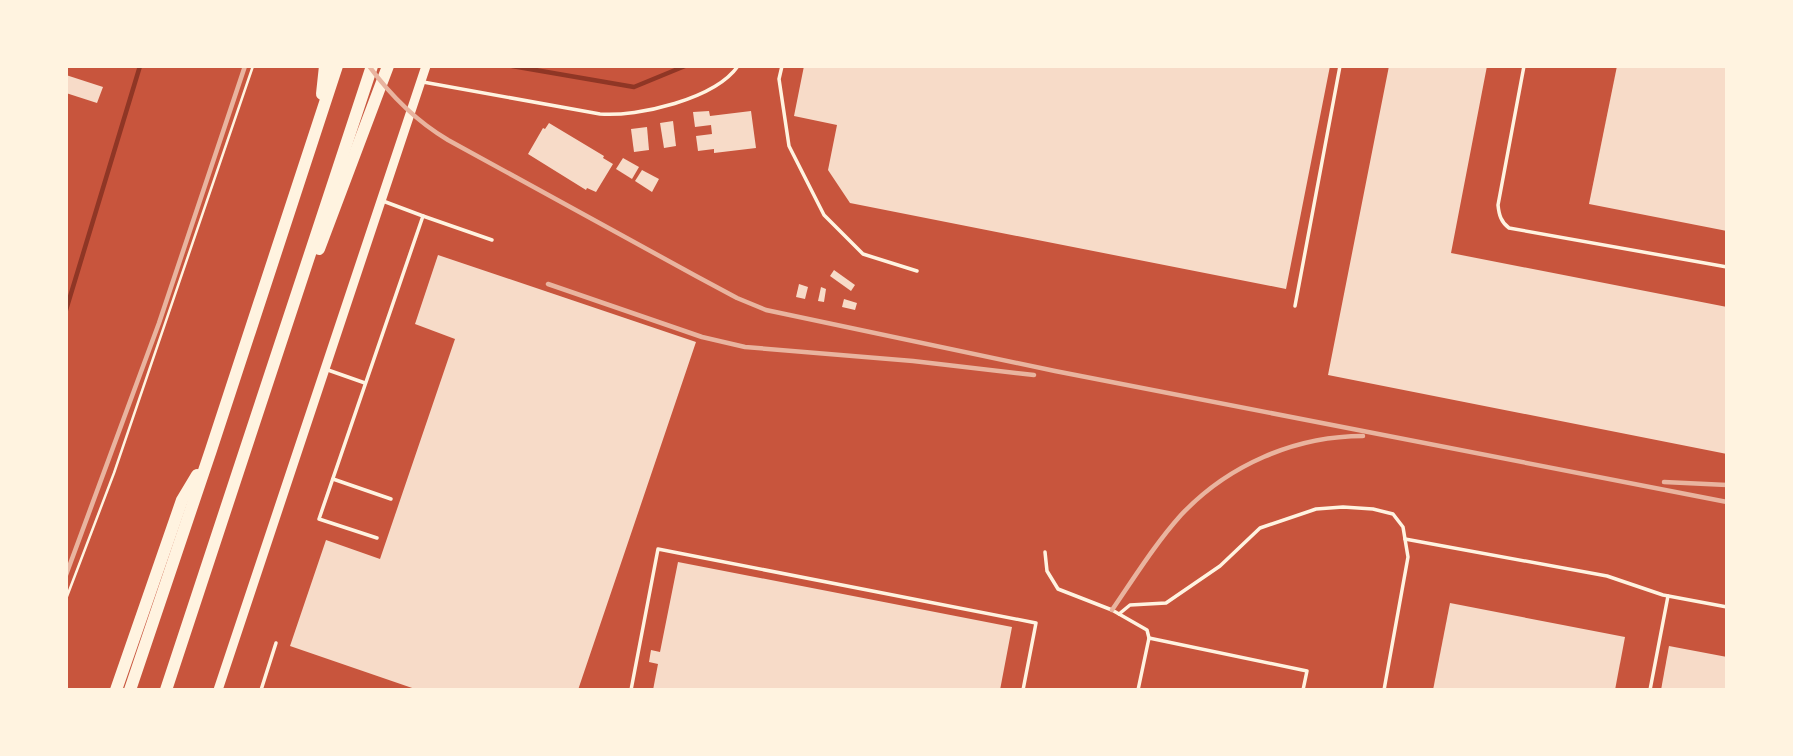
<svg xmlns="http://www.w3.org/2000/svg" width="1793" height="756" font-family="Karla,sans-serif">
<style>
.lines{fill:none;stroke-linecap:round;stroke-linejoin:round}
.stream{stroke:#8f3625;stroke-width:4.5}
.building{fill:#f7dbc8}
.path{stroke:#fff3e0;stroke-width:2.5}
.service{stroke:#fff3e0;stroke-width:3.5}
.tertiary{stroke:#fff3e0;stroke-width:9}
.motorway{stroke:#fff3e0;stroke-width:12}
.rail{stroke:#e9b49f;stroke-width:4.5}
</style>
<rect width="100%" height="100%" fill="#c8553d"/>
<g class="lines">
<!-- stream -->
<g class="stream">
<path d="M512,66L634,87L685,66"/>
<path d="M66,310L140,66"/>
</g>
</g>
<!-- building -->
<g class="building">
<path d="M804,66H1330L1286,289L850,203L828,170L837,125L794,116Z"/>
<path d="M1389,66H1487L1451,253L1727,307V454L1328,375Z"/>
<path d="M1617,66L1727,68V231L1589,204Z"/>
<path d="M66,75L103,87L97,103L66,93Z"/>
<path d="M709,111L710,116L751,111L756,148L714,153V149L698,151L696,136L712,134L711,125L695,127L693,112Z"/>
<path d="M673,121L676,146L664,148L660,123Z"/>
<path d="M549,123L604,156L603,158L613,164L596,192L587,188L586,190L528,154L543,128L545,129Z"/>
<path d="M647,127L649,150L634,152L631,129Z"/>
<path d="M623,158L639,167L632,179L616,169Z"/>
<path d="M642,170L659,179L652,192L635,181Z"/>
<path d="M438,255L696,342L578,690H418L290,646L326,540L380,559L455,339L415,324Z"/>
<path d="M834,270L855,285L851,291L830,276Z"/>
<path d="M799,284L808,287L805,299L796,297Z"/>
<path d="M821,287L826,289L824,302L818,301Z"/>
<path d="M844,299L857,303L855,310L842,307Z"/>
<path d="M678,562L1012,627L1000,690H653L658,664L649,662L651,650L660,652Z"/>
<path d="M1450,603L1625,637L1615,690H1433Z"/>
<path d="M1669,646L1727,657V690H1661Z"/>
</g>
<g class="lines">
<!-- path -->
<path class="path" d="M66,599L114,473L253,66"/>
<!-- service -->
<g class="service">
<path d="M782,66L779,79L789,146L824,215L863,254L917,271"/>
<path d="M1524,66L1498,205C1499,215 1501,222 1509,228L1727,267"/>
<path d="M423,82L600,114C638,117 715,99 738,66"/>
<path d="M423,216L492,240"/>
<path d="M1295,306L1340,66"/>
<path d="M328,370L365,383"/>
<path d="M333,479L391,499"/>
<path d="M377,538L319,519L423,216L383,201"/>
<path d="M1405,539L1607,576L1663,595L1727,607"/>
<path d="M1045,552L1047,571L1058,589L1112,610L1147,630L1149,638"/>
<path d="M1119,614L1130,605L1166,603L1220,566L1260,528L1316,509L1343,507L1373,509L1393,514L1403,527L1408,557L1384,690"/>
<path d="M261,690L276,643"/>
<path d="M631,690L658,549L1036,623L1023,690"/>
<path d="M1138,690L1149,638L1307,671L1303,690"/>
<path d="M1650,690L1668,596"/>
</g>
<!-- tertiary -->
<path class="tertiary" d="M218,690L426,66"/>
<!-- motorway -->
<g class="motorway">
<path d="M322,94L325,66"/>
<path d="M319,249L388,66"/>
<path d="M116,690L182,500L197,475"/>
<path d="M130,690L211,450L337,66"/>
<path d="M166,690L372,66"/>
</g>
<!-- rail -->
<g class="rail">
<path d="M369,66C391,96 416,121 448,140L696,276L737,298L766,310L1055,371L1727,502"/>
<path d="M548,284L702,337L745,347L913,361L1034,375"/>
<path d="M1664,482L1727,485"/>
<path d="M66,575L159,323L245,66"/>
<path d="M1112,610C1134,578 1155,544 1181,515C1228,465 1295,436 1363,436"/>
</g>
</g>
<!-- border -->
<rect width="1793" height="756" fill="none" stroke="#fff3e0" stroke-width="136"/>
</svg>
